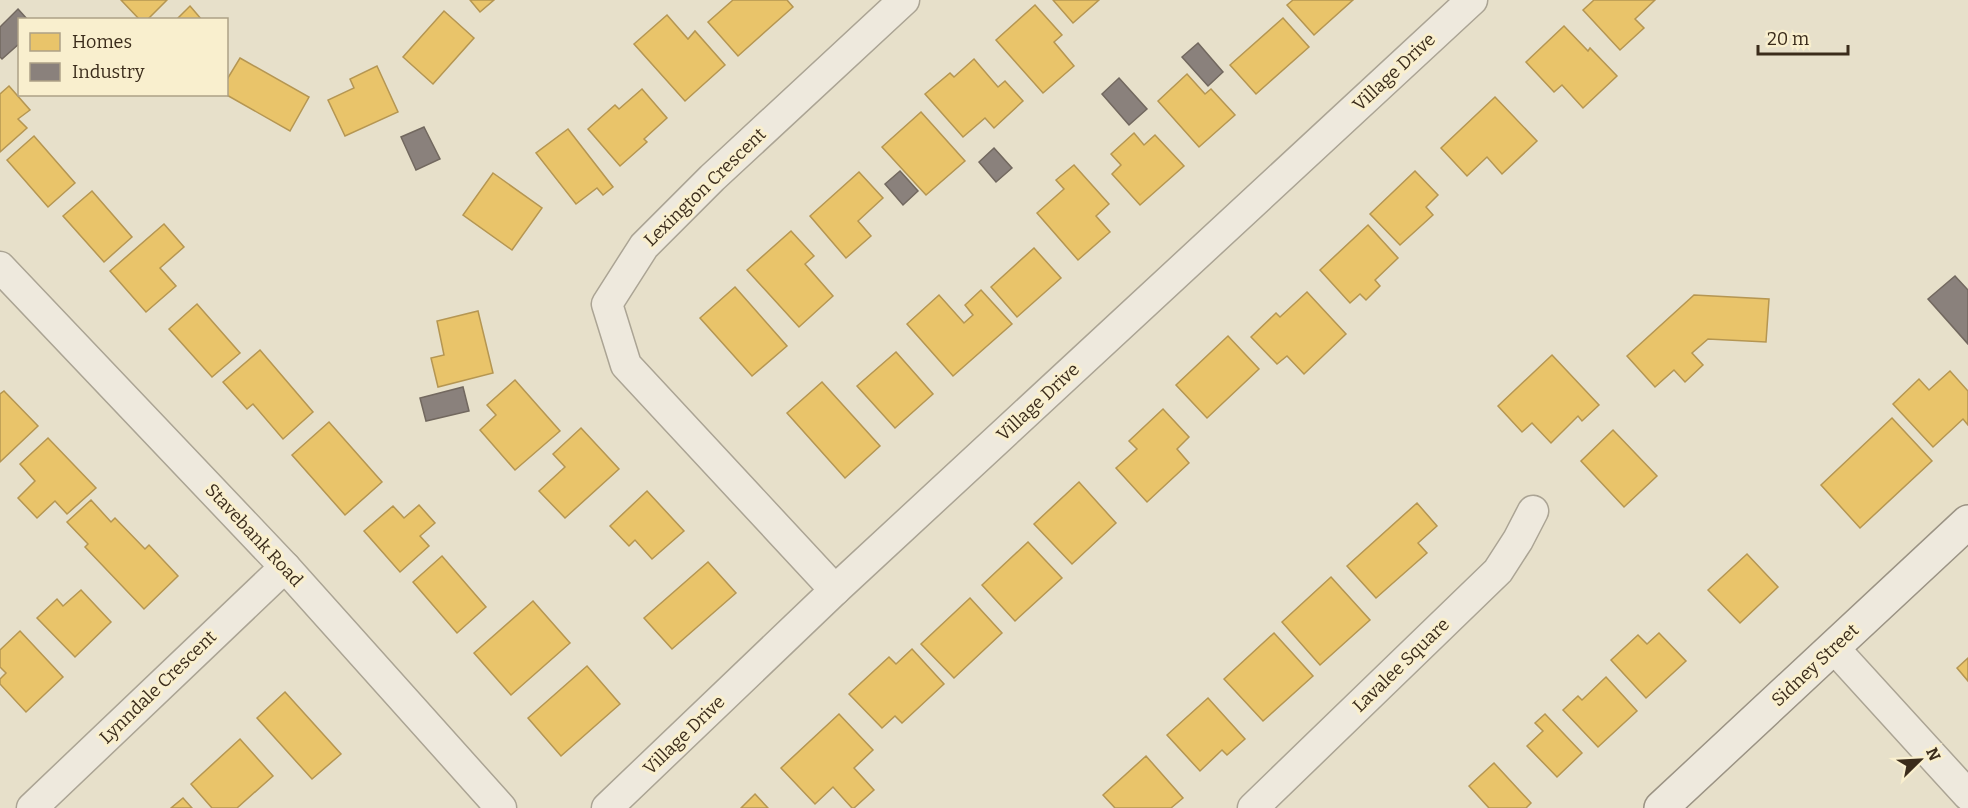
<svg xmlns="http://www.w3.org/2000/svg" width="1968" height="808" font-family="Bitter,serif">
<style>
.homes{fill:#e9c46a;stroke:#b59652;stroke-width:1.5}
.industry{fill:#8a817c;stroke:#72685f;stroke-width:1.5}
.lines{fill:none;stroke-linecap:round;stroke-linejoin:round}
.street-casing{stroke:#aba494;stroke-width:33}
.secondary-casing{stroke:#9b9384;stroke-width:36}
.street{stroke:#eee9dd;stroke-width:30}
.secondary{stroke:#eee9dd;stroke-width:33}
.labels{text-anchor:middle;stroke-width:6;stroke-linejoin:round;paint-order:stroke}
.street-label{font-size:18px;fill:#3b2c1b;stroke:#f9efce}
</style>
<rect width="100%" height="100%" fill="#e7e0ca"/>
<!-- homes -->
<g class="homes">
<path d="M121,0H167L147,20H140Z"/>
<path d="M470,0H494L480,12Z"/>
<path d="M733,0H787L793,7L738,56L708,22Z"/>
<path d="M1053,0H1099L1073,23Z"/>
<path d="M1293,0H1353L1314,35L1287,5Z"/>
<path d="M1594,0H1655L1635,19L1644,28L1620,50L1583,10Z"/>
<path d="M1035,5L1062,35L1054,42L1074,66L1043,93L996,40Z"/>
<path d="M190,6L202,20H176Z"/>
<path d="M444,11L474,38L433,84L403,57Z"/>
<path d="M667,15L688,39L695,31L725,65L685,101L634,44Z"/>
<path d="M1283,18L1309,47L1256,94L1230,65Z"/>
<path d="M1564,26L1588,51L1590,48L1617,76L1583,108L1562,85L1554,92L1526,62Z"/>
<path d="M240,58L309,97L290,131L225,94L226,81Z"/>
<path d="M974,59L998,87L1005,81L1023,101L994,128L985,118L963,137L925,94L950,73L954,77Z"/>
<path d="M377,66L398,112L345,136L328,100L354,88L350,79Z"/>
<path d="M1187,74L1205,94L1211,89L1235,115L1199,147L1158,101Z"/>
<path d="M9,86L30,110L18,119L27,128L0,152V94Z"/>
<path d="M642,89L667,118L644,139L647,142L620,166L588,129L615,105L619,109Z"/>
<path d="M1495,97L1537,141L1502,174L1487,157L1467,176L1441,148Z"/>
<path d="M921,112L965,161L926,195L882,147Z"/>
<path d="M568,129L613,187L603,195L597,188L576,204L536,153Z"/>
<path d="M1134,133L1144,145L1155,135L1184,166L1140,205L1112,174L1121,165L1111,154Z"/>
<path d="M34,136L75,183L48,207L7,160Z"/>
<path d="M1074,165L1109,204L1096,216L1110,232L1078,260L1037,213L1064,189L1056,180Z"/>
<path d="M1415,171L1438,195L1426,207L1433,215L1400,245L1370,214Z"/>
<path d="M859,172L883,198L858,221L871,236L846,258L810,216Z"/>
<path d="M493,173L542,208L512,250L463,215Z"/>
<path d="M92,191L132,237L104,262L63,216Z"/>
<path d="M164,224L184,247L160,268L176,286L146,312L110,271Z"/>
<path d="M1368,225L1398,258L1375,280L1380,286L1366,300L1360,294L1350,303L1320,270Z"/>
<path d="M791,231L814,256L805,264L833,296L799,327L747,270Z"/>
<path d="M1034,248L1061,278L1017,317L991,287Z"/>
<path d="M735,287L787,346L752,376L700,318Z"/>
<path d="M981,290L1012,324L953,376L907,324L939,295L964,323L973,315L965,305Z"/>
<path d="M1307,292L1346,334L1304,374L1287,356L1277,364L1251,337L1276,313L1280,317Z"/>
<path d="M1694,295L1769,299L1766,342L1708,339L1692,353L1703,365L1685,382L1674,370L1655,387L1627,356Z"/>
<path d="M197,304L240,353L212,377L169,329Z"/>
<path d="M478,311L493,373L438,387L431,358L444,355L437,321Z"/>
<path d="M1228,336L1259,369L1207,418L1176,385Z"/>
<path d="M260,350L313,412L283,439L253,404L247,409L223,382Z"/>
<path d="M896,352L933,394L895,428L857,386Z"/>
<path d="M1552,355L1599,405L1582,421L1578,416L1551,443L1532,423L1522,432L1498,406Z"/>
<path d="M1950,371L1968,391V425L1963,419L1933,447L1893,404L1919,379L1929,390Z"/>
<path d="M515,380L560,431L515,470L480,430L496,415L487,405Z"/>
<path d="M822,382L880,446L845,478L787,413Z"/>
<path d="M4,391L38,426L0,462V394Z"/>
<path d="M1163,409L1189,437L1177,449L1189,463L1147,502L1116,468L1137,449L1129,441Z"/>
<path d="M1892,418L1932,461L1860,528L1821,485Z"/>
<path d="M329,422L382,482L345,515L292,455Z"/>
<path d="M581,428L619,469L565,518L539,491L565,467L553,454Z"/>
<path d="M1613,430L1657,476L1624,507L1581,461Z"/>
<path d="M48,438L96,488L67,514L55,501L37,518L18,498L35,481L20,464Z"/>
<path d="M1079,482L1116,523L1072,564L1034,524Z"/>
<path d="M647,491L684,531L652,559L635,540L629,546L610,526Z"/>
<path d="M91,500L111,522L115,518L145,549L149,545L178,576L144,609L85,547L88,544L67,522Z"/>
<path d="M1417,503L1437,526L1418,543L1427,553L1376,598L1347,566Z"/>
<path d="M419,505L435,523L420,536L429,546L400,572L364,531L393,506L404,518Z"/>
<path d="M1028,542L1062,578L1015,621L982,585Z"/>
<path d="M1747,554L1778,587L1740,623L1708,590Z"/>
<path d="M442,556L486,607L457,633L413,582Z"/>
<path d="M708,562L736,593L672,649L644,618Z"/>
<path d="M1331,577L1370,620L1320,665L1282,622Z"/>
<path d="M81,590L111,622L75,657L37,618L57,599L63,606Z"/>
<path d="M970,598L1002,633L954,678L921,644Z"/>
<path d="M533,601L570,643L511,695L474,653Z"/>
<path d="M20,631L63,677L26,712L0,684V679L6,673L0,667V650Z"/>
<path d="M1274,633L1313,676L1263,721L1224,679Z"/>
<path d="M1659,633L1686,661L1646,698L1611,660L1638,635L1647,644Z"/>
<path d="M912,649L944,684L902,723L895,716L882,728L849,694L889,657L896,664Z"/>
<path d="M1968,658V681L1957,668Z"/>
<path d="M587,666L620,704L561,756L528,718Z"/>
<path d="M1606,677L1637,711L1598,747L1563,710L1578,696L1582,700Z"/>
<path d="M285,692L341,754L312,779L257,718Z"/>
<path d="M1208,698L1245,739L1227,755L1222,750L1200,771L1167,735Z"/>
<path d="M839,714L873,750L854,768L874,790L854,808H852L833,787L815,804L781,768Z"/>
<path d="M1545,714L1582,753L1557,777L1527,746L1543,731L1535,723Z"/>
<path d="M240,739L273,776L237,808H212L191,784Z"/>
<path d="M1146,756L1183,798L1171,808H1115L1103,795Z"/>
<path d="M1494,763L1531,803L1526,808H1489L1469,786Z"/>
<path d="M755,794L768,808H741Z"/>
<path d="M183,798L192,808H171Z"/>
</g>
<!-- industry -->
<g class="industry">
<path d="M18,9L28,20H20V43L2,59L0,57V27Z"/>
<path d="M1198,43L1223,72L1208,86L1182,57Z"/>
<path d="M1119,78L1147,109L1129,125L1102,94Z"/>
<path d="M424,127L440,159L416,170L401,137Z"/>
<path d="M994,148L1012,168L996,182L979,162Z"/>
<path d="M900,171L918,191L903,205L885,184Z"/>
<path d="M1955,276L1968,290V344L1928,299Z"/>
<path d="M463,387L469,411L426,421L420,398Z"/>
</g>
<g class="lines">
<!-- street casing -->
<g class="street-casing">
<g id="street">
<path d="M0,267L285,567L501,808"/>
<path d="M835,590L626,365L607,304L644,246L712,178L904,0"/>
<path d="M1833,647L1968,795"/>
<path d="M32,808L285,567"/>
<path d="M607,808L835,590L1472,0"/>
<path d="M1253,808L1498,571L1518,540L1533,511"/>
</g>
</g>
<!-- secondary casing -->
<g class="secondary-casing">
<path id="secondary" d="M1661,808L1968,522"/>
</g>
<!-- street -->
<use href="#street" class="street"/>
<!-- secondary -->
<use href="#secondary" class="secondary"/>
</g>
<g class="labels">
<!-- street labels -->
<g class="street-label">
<text transform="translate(1394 72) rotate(-43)" y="6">Village Drive</text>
<text transform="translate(705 187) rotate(-44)" y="6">Lexington Crescent</text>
<text transform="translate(1038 402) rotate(-43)" y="6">Village Drive</text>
<text transform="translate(254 535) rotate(47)" y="6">Stavebank Road</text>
<text transform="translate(1401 665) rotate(-44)" y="6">Lavalee Square</text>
<text transform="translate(1815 665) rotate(-43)" y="6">Sidney Street</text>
<text transform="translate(158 687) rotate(-44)" y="6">Lynndale Crescent</text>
<text transform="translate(684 735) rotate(-44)" y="6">Village Drive</text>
</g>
</g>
<!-- legend -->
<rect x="18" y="18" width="210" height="78" fill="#f9efce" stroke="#ada186" stroke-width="1.5"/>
<rect x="30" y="33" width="30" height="18" fill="#e9c46a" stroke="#ada186" stroke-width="1.5"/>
<text x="72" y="48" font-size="18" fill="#3b2c1b">Homes</text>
<rect x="30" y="63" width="30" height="18" fill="#8a817c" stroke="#ada186" stroke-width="1.5"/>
<text x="72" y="78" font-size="18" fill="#3b2c1b">Industry</text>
<!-- north arrow -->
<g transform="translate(1920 760) rotate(66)" stroke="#f9efce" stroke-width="4.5" paint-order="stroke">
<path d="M0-4.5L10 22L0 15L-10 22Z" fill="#3b2c1b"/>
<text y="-9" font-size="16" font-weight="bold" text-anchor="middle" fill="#3b2c1b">N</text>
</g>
<!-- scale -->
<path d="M1758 45v9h90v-9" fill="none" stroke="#3b2c1b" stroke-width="3"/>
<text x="1767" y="45" font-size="18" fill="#3b2c1b" stroke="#f9efce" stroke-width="4.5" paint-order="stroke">20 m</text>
</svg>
